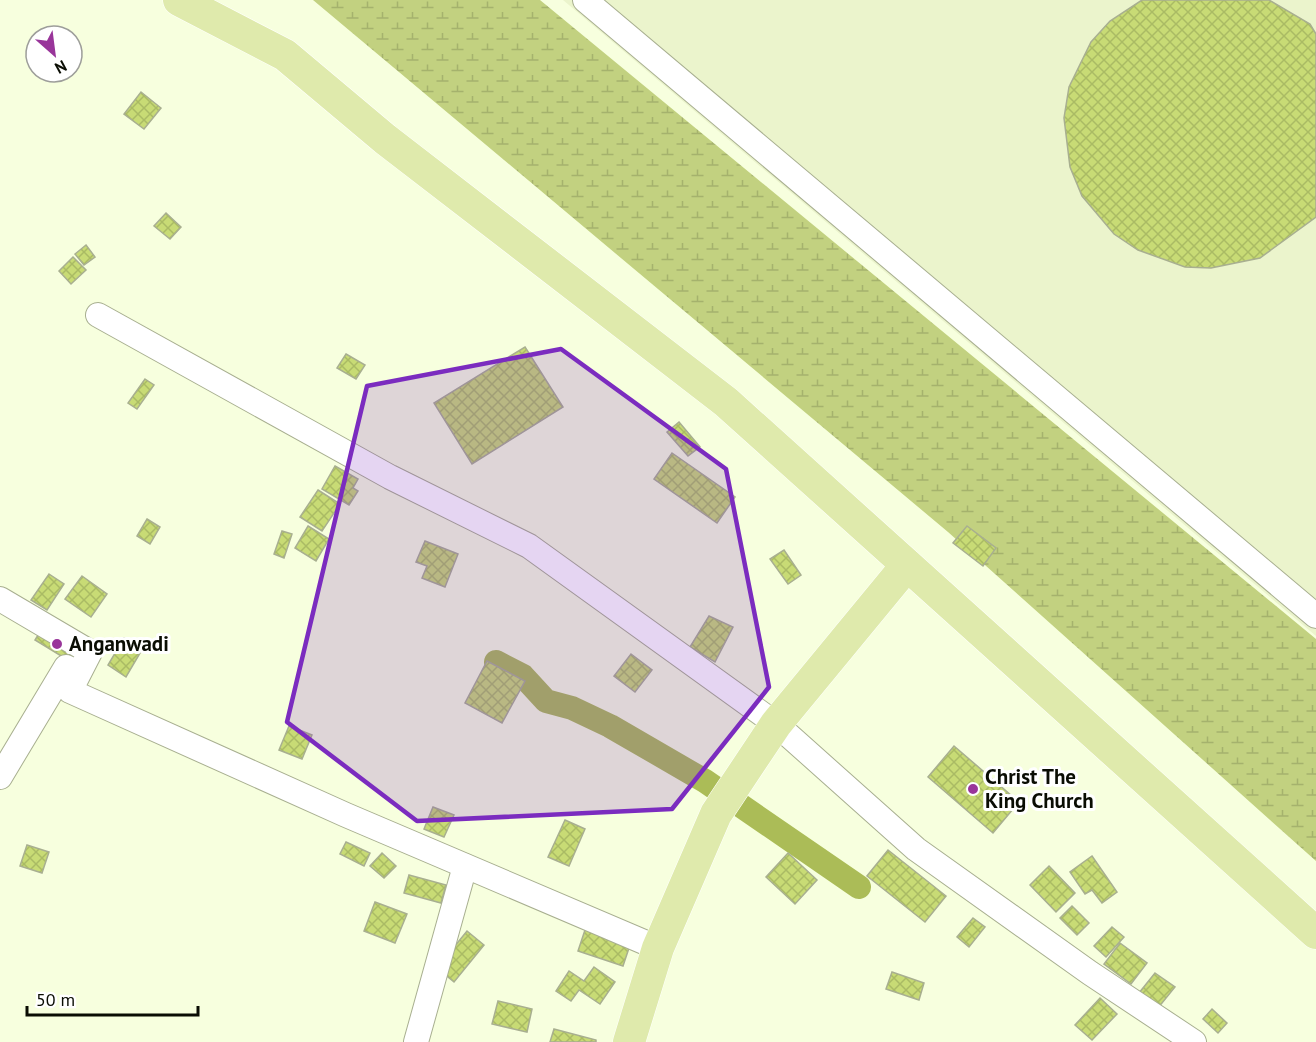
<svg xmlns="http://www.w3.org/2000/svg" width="1316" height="1042" font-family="'PT Sans',sans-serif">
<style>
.built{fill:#ebf4cc}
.wetland{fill:url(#wetland-marsh)}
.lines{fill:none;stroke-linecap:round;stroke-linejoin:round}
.canal{stroke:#abbc57;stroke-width:24}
.building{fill:url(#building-cross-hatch);stroke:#a8af90;stroke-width:1.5}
.minor-casing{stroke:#a8af90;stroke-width:26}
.major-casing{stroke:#fff;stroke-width:33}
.minor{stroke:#fff;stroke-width:24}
.major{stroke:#dfeaac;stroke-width:32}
.marked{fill:#7b2cbf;fill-opacity:0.2;stroke:#7b2cbf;stroke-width:4.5;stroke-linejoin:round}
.poi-dot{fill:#99359a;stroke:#fff;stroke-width:2}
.labels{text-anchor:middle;stroke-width:6;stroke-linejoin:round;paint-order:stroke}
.poi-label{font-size:21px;font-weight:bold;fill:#0a0d03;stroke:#fff;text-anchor:start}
</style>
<defs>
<pattern id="wetland-marsh" width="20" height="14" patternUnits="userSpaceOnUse" patternTransform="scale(1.5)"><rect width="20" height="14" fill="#c2d180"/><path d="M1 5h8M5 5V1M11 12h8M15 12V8" fill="none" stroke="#a5b26d"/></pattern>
<pattern id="building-cross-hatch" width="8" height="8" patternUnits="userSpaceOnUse" patternTransform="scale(1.5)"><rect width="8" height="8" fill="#c8db75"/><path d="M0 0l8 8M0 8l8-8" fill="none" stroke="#aabb64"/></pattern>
</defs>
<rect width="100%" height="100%" fill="#f7ffde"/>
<!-- built -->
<path class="built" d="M563,0H1316V636Z"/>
<!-- wetland -->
<path class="wetland" d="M313,0H540L1316,639V861L948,532Z"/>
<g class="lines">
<!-- canal -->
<path class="canal" d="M496,662L523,676L546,701L572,708L610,726L705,781L859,887"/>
</g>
<!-- building -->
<g class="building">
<path d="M1142,0H1269L1310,24L1316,34V217L1260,258L1211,268L1185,267L1138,250L1114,234L1082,196L1070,167L1064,118L1069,87L1091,42L1110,21Z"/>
<path d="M141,92L161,108L144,129L124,114Z"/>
<path d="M166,213L181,227L170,239L154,226Z"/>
<path d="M86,245L95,257L84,265L75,254Z"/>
<path d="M73,257L86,270L71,284L59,271Z"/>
<path d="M525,347L563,407L472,464L434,403Z"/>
<path d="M346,354L365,365L356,379L337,368Z"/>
<path d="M145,379L154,385L137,409L128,403Z"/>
<path d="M679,422L700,447L688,456L667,432Z"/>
<path d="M672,453L735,497L717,523L654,479Z"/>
<path d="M335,466L358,479L353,488L358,491L349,505L322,489Z"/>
<path d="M318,490L340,504L322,531L300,517Z"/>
<path d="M147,519L160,527L150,544L137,536Z"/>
<path d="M308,526L329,539L316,561L295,548Z"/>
<path d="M967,526L996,548L983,566L953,543Z"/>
<path d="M282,531L292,534L284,558L274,554Z"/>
<path d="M425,541L458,554L445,587L422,578L427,566L416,562Z"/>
<path d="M784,550L801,575L788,584L770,559Z"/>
<path d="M49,574L64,584L47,610L31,600Z"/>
<path d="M82,576L107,594L91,617L65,599Z"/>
<path d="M709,616L733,627L715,662L690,647Z"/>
<path d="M43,627L79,648L71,662L35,640Z"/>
<path d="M124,638L143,648L126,677L108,665Z"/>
<path d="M631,654L652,670L635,692L614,676Z"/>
<path d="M487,661L525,681L502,723L465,703Z"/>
<path d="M289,726L312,735L302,759L279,750Z"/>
<path d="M954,746L1019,802L993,833L928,777Z"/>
<path d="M433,807L454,815L444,837L424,829Z"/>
<path d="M565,820L585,829L569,866L548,857Z"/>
<path d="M346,842L370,853L364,866L340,854Z"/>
<path d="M27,845L49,852L42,873L20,866Z"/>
<path d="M888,850L946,896L925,922L867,876Z"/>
<path d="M382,853L396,866L384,878L370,866Z"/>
<path d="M788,853L817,880L795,904L766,877Z"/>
<path d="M1092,856L1117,892L1102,903L1092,890L1085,894L1070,872Z"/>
<path d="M1049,866L1075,893L1056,912L1030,885Z"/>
<path d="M409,875L446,885L441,903L404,893Z"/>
<path d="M375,902L407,914L395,943L364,931Z"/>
<path d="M1072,906L1089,923L1077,935L1060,918Z"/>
<path d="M973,918L985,927L969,947L957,937Z"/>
<path d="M586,927L631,942L623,966L578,951Z"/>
<path d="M1112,927L1124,937L1106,957L1094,946Z"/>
<path d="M467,931L484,945L454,982L437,968Z"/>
<path d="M1120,943L1147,963L1131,984L1104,964Z"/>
<path d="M594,967L615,982L600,1004L579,990L571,1001L556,991L569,971L584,981Z"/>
<path d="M892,972L924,983L919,1000L886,989Z"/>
<path d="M1155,973L1175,987L1158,1008L1139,993Z"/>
<path d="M1100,998L1117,1014L1092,1040L1075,1025Z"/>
<path d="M498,1001L532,1009L527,1032L492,1024Z"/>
<path d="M1212,1009L1227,1023L1218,1033L1203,1019Z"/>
<path d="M554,1029L596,1040V1042H550Z"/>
</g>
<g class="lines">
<!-- minor casing -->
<g class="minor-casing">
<g id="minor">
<path d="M585,0L1316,616"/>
<path d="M98,315L390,477L529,546L776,724L916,849L1090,973L1194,1042"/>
<path d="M0,599L90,652L70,691L346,815L658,948"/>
<path d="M0,777L66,667L72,670"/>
<path d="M416,1042L465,866"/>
</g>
</g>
<!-- major casing -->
<g class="major-casing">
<g id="major">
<path d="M179,0L285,55L385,139L726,402L1316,933"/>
<path d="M629,1042L658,948L716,814L776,724L907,565"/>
</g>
</g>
<!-- minor -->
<use href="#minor" class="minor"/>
<!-- major -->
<use href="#major" class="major"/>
</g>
<!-- marked area -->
<path class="marked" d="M561,349L726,469L769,687L672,809L417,821L287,722L367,386Z"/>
<!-- markers -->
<g class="poi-dot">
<circle cx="57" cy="644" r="6"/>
<circle cx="973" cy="789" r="6"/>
</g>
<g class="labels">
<!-- poi labels -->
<g class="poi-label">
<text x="69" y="651">Anganwadi</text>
<text x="985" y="784">Christ The<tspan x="985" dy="24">King Church</tspan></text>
</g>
</g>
<!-- north arrow -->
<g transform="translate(54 54) rotate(152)"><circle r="28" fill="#ffffff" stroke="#9d9e9a" stroke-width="1.5"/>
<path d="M0-4.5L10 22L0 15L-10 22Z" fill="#99359a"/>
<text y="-9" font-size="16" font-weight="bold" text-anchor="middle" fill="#0a0d03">N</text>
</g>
<!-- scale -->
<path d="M27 1006v9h171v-9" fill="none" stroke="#0a0d03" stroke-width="3"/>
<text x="36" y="1006" font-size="18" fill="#0a0d03" stroke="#ffffff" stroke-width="4.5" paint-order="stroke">50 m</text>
</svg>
